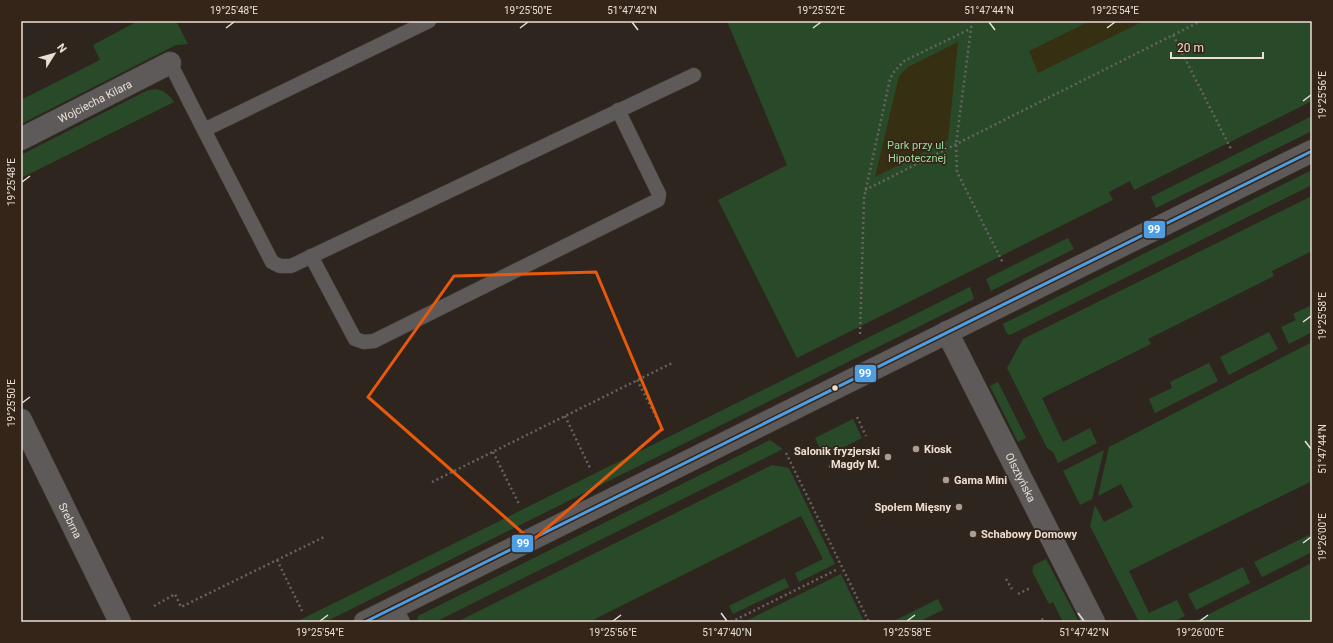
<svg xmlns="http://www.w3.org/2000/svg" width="1333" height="643" font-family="Roboto,sans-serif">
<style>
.green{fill:#294a29}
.sand{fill:#372f11}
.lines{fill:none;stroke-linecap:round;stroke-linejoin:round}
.service-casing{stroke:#4a443d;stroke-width:15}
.minor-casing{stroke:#4a443d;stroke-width:23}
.tertiary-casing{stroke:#4a443d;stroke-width:23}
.path{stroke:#686361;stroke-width:2.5;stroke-dasharray:2 3;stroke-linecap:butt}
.service{stroke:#5e5a59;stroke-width:14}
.minor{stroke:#5e5a59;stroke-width:22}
.tertiary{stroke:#5e5a59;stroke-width:22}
.bus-1-casing{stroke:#342518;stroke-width:6}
.bus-1{stroke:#4d9ee5;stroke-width:3}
.marked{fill:none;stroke:#e8590c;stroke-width:3;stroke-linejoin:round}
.ticks{fill:none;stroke:#e9dfd7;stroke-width:1.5}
.bus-dot{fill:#e9dfd7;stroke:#342518;stroke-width:1.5}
.poi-dot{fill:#a89e96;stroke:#342518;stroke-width:1.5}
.labels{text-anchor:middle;stroke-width:3.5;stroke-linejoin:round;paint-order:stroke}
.street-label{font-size:11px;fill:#e9dfd7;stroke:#342518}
.park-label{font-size:11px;fill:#99d99c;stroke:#342518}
.poi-label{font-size:11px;font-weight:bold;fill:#e9dfd7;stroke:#342518;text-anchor:start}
.line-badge{stroke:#342518;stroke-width:1.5}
.badge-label{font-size:11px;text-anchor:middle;font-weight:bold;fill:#fff}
.neatline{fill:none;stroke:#e9dfd7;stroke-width:1.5}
.ticks-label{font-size:10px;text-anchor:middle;fill:#e9dfd7}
</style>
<rect width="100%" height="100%" fill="#2e261e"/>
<!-- green -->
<g class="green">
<path d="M138,21H176L188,44L176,45L21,124V100L100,60L93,45Z"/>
<path d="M727,21H1312V101L1134,190L1130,181L1109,192L1113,200L797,358L718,200L787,165Z"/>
<path d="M154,89C164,90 168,94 174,102L21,178V155L146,91Z"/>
<path d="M1312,116V131L1156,208L1151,197Z"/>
<path d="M1312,170V185L1012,334L1009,335L1006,332L1003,324Z"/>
<path d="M1312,196V251L1272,271L1274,276L1148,339L1151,344L1042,398L1063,442L1090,428L1097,443L1058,463L1053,452L1047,448L1007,368L1023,339Z"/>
<path d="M1068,238L1074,249L991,291L986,279Z"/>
<path d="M970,287L974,299L898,337L325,622H296Z"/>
<path d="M1312,305V332L1289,344L1281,327L1296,320L1293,314Z"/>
<path d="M1269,332L1278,349L1229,375L1220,357Z"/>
<path d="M1312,342V481L1129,571L1149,613L1177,600L1185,616L1172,622H1139L1090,526L1095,505L1104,522L1133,507L1121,484L1098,496L1109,447Z"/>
<path d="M1209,363L1218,381L1155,413L1149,399L1172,388L1170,382Z"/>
<path d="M998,382L1026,438L1018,442L990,386Z"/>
<path d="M853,419L862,438L824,457L815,438Z"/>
<path d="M770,440L783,449L435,622H417L418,616Z"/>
<path d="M1104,450L1092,499L1080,505L1063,471Z"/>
<path d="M772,465L789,468L835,564L799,582L795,573L823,559L801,516L589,622H457Z"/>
<path d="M1309,535L1312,541V552L1262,577L1254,562Z"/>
<path d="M1046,559L1079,622H1063L1053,602L1049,604L1032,571L1034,565Z"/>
<path d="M1312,563V622H1193Z"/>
<path d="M1243,567L1250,583L1196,610L1188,594Z"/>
<path d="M841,574L864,622H744Z"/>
<path d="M785,578L789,587L733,614L729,606Z"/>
<path d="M938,599L943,610L918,622H892Z"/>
</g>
<!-- sand -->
<g class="sand">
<path d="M1090,21H1144L1038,73L1029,51Z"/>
<path d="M958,42L948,140L875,177L899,76L908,67Z"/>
</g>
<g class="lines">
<!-- service casing -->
<g class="service-casing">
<g id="service">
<path d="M170,63L204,130L429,21"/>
<path d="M204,130L272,262L280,266H291L694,75"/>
<path d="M311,256L355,339L364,342L374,341L658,200L659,194L618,110"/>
<path d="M395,607L403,622"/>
</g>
</g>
<!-- minor casing -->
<g class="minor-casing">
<g id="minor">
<path id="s1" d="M21,139L170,63"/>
<path id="s2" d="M947,332L1094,622"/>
<path id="s3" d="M21,420L120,622"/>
</g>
</g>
<!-- tertiary casing -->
<g class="tertiary-casing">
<path id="tertiary" d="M365,622L1312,151"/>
</g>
<!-- path -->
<g class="path">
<path d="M972,21L956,144L957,172L1003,263"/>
<path d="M1173,35L1231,149"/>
<path d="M865,190L1201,21"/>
<path d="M860,334L864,198L890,79L893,73L904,61L970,29"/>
<path d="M637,380L664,432"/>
<path d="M565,416L590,468"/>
<path d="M857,417L866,436"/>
<path d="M493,452L519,504"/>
<path d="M786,453L869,622"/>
<path d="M829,467L842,461"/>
<path d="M432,482L672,363"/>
<path d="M277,560L302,611"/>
<path d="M1006,579L1012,589"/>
<path d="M1018,594L1030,588"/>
<path d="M154,606L175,594L181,607L326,536"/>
<path d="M731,622L838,569"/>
<path d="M1037,622L1045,618"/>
</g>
<!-- service -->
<use href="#service" class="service"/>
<!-- minor -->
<use href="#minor" class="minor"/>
<!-- tertiary -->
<use href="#tertiary" class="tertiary"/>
<!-- bus-1 casing -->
<g class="bus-1-casing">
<path id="bus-1" d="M365,622L1312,151"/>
</g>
<!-- bus-1 -->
<use href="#bus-1" class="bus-1"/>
</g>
<!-- marked area -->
<path class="marked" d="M596,272L662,429L532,541L368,397L454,276Z"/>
<!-- ticks -->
<path class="ticks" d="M632,22L638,30M989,22L995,30M226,28L234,22M520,28L528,22M813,28L821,22M1107,28L1115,22M1303,101L1311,95M22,182L30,176M1303,322L1311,316M22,403L30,397M1305,441L1311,449M1303,543L1311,537M721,613L727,621M1078,613L1084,621M320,621L328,615M613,621L621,615M907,621L915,615M1200,621L1208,615"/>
<!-- markers -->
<circle class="bus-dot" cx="835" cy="388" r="3.5"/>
<g class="poi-dot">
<circle cx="916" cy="449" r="4"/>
<circle cx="888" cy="457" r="4"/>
<circle cx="946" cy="480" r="4"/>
<circle cx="959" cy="507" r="4"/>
<circle cx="973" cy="534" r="4"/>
</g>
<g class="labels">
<!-- street labels -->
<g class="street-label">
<text dy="4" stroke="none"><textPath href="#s1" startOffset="83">Wojciecha Kilara</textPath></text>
<text dy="4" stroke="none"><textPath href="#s2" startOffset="163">Olsztyńska</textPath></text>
<text dy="4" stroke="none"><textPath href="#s3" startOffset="112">Srebrna</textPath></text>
</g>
<!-- park labels -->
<g class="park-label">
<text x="917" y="149">Park przy ul.<tspan x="917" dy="13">Hipotecznej</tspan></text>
</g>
<!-- poi labels -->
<g class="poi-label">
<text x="924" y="453">Kiosk</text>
<text x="880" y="455" text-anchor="end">Salonik fryzjerski<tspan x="880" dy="13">Magdy M.</tspan></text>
<text x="954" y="484">Gama Mini</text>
<text x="951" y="511" text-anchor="end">Społem Mięsny</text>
<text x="981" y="538">Schabowy Domowy</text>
</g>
</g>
<g class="line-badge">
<rect x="1143" y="220" width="23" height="19" rx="4" fill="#4d9ee5"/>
<rect x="854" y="364" width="23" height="19" rx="4" fill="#4d9ee5"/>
<rect x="511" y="534" width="23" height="19" rx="4" fill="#4d9ee5"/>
</g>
<g class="badge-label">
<text x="1154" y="233">99</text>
<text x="865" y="377">99</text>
<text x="523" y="547">99</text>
</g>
<!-- border -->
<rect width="1333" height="643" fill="none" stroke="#342518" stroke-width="44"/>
<!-- north arrow -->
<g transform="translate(54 54) rotate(53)" stroke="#342518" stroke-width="3" paint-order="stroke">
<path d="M0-3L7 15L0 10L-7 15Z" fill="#e9dfd7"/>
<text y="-6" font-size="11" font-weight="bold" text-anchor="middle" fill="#e9dfd7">N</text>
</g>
<!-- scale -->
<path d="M1171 52v6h92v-6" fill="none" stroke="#e9dfd7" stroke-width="2"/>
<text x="1177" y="52" font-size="12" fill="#e9dfd7" stroke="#342518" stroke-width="3" paint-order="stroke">20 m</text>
<rect x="22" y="22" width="1289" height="599" class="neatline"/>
<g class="ticks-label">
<text x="234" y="14">19°25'48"E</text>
<text x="528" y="14">19°25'50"E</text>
<text x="632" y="14">51°47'42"N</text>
<text x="821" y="14">19°25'52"E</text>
<text x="989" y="14">51°47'44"N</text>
<text x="1115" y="14">19°25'54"E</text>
<text transform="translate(1322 95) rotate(-90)" y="4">19°25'56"E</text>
<text transform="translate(11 182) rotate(-90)" y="4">19°25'48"E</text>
<text transform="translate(1322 316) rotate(-90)" y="4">19°25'58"E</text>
<text transform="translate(11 403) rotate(-90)" y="4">19°25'50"E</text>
<text transform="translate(1322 449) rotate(-90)" y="4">51°47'44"N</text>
<text transform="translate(1322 537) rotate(-90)" y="4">19°26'00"E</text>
<text x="320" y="636">19°25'54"E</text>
<text x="613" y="636">19°25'56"E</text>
<text x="727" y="636">51°47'40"N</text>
<text x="907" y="636">19°25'58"E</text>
<text x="1084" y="636">51°47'42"N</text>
<text x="1200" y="636">19°26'00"E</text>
</g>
</svg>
